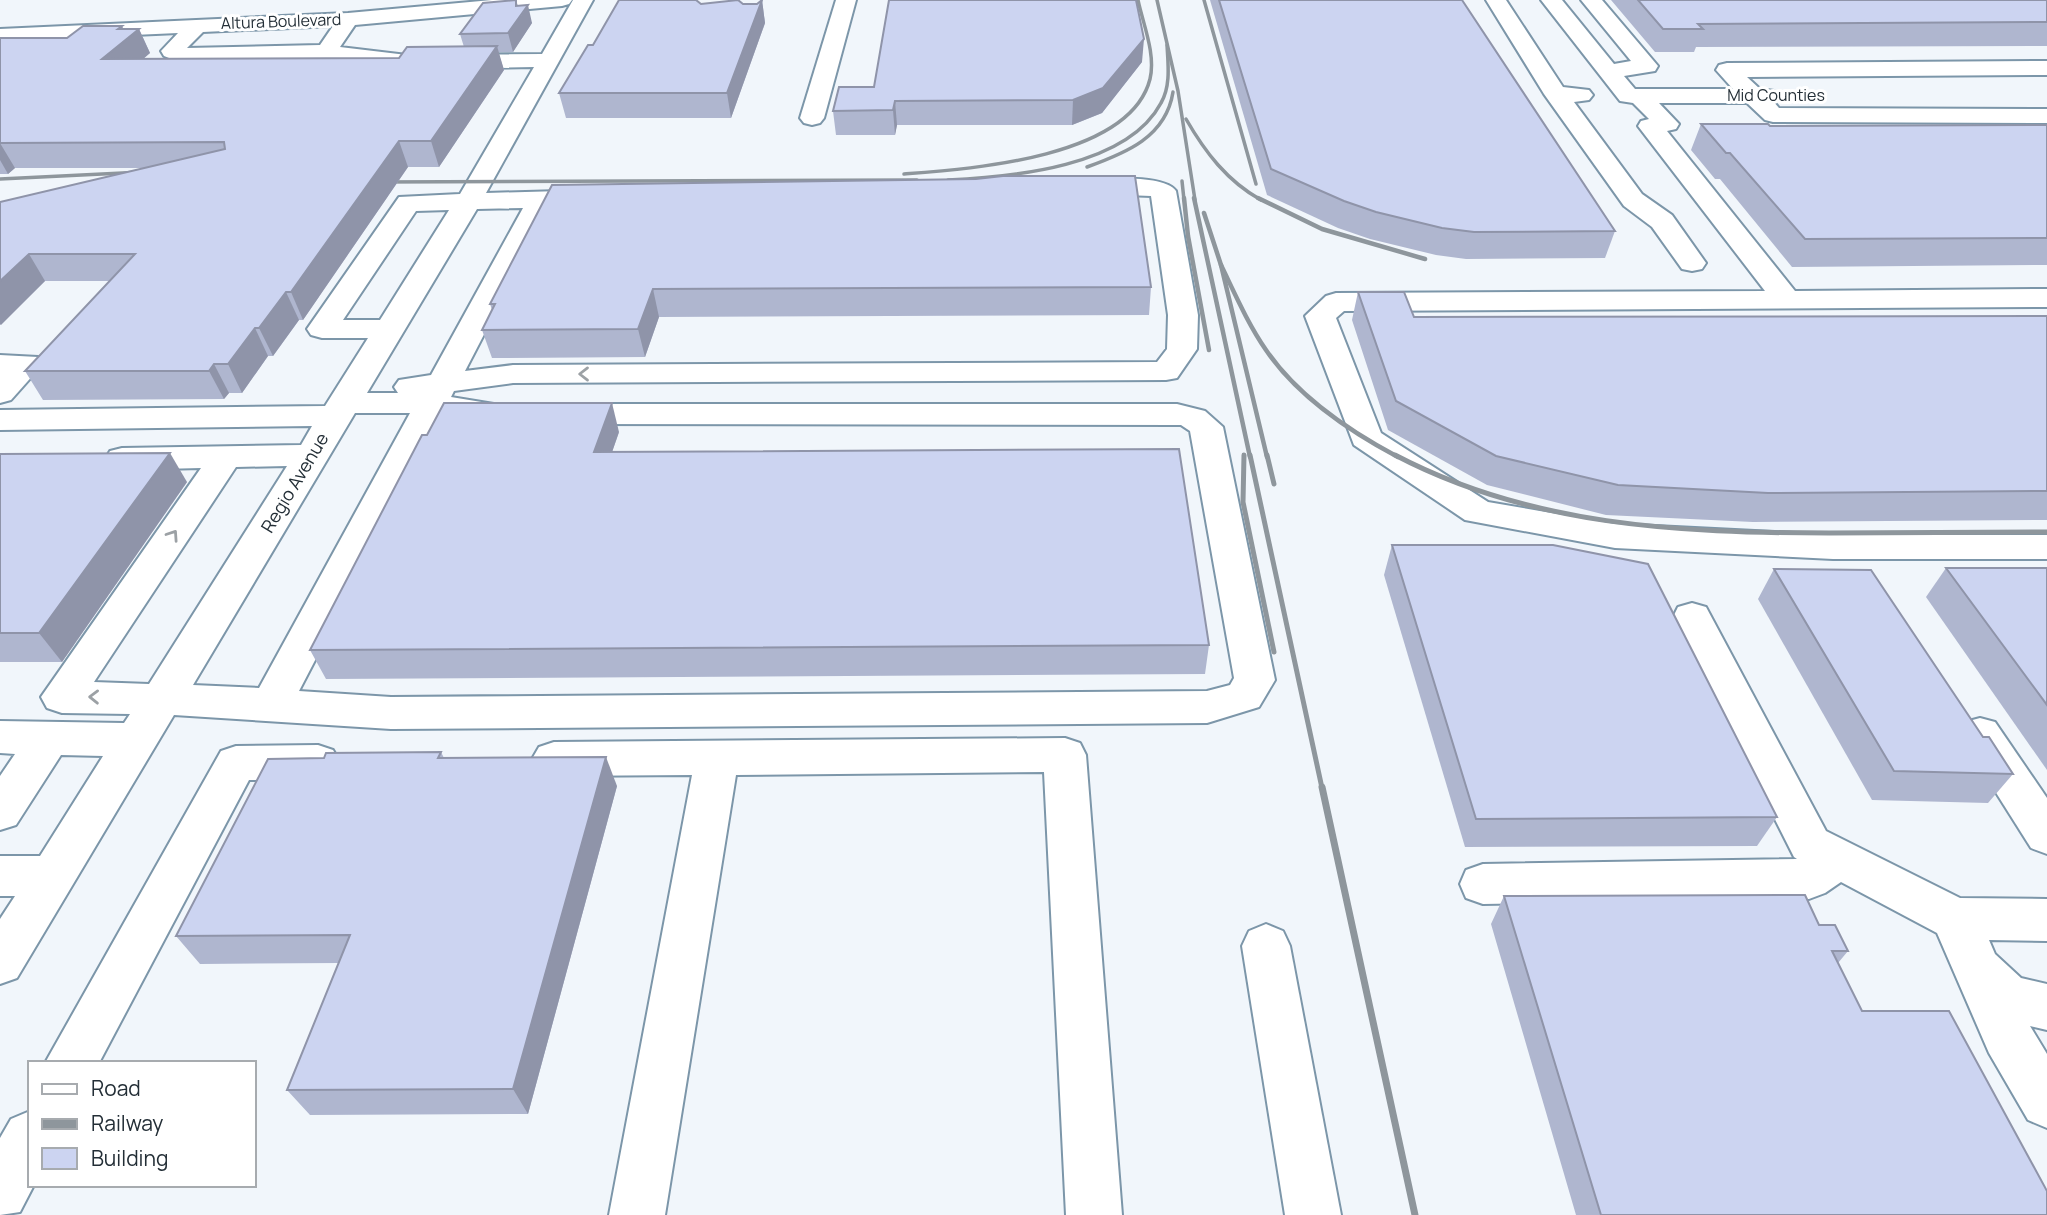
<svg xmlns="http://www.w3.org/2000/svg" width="2047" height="1215" font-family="Manrope,sans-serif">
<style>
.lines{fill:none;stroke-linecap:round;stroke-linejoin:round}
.minor-casing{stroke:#7c96a9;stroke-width:4}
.minor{fill:#fff;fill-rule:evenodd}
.rail-far3{stroke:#8e969c;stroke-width:3.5}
.rail-far2{stroke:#8e969c;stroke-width:4.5}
.rail-far1{stroke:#8e969c;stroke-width:5}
.rail{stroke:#8e969c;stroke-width:7}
.wall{fill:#afb6cf}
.shaded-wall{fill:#8f94a9}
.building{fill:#ccd4f1;stroke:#8f94a9;stroke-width:2}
.oneway{stroke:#9ca1a5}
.labels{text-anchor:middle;stroke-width:6;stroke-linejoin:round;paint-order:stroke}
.far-street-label{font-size:16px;fill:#232e36;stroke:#fff}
.street-label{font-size:18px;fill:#232e36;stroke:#fff}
</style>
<rect width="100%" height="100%" fill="#f1f6fb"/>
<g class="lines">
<!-- minor casing -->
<g class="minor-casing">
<g id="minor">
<path d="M492,0H572L569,4L562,6L355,25L340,47L407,55L542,54L573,0H593L486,193L596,190L605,192L609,198L605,204L550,207L465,371L513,365L1157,362L1167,349L1168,315L1151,196L1074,193L1070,187L1074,181L1083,179C1104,179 1164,174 1176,191L1198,315L1197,349L1177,378L1166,380L513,383L454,391L451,397L506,406L510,413L506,420L494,423L442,416L299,691L391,697L1207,691L1230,685L1234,678L1190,431L1181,425L561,424L549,421L545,414L549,407L561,404H1177L1205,411L1223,427L1275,680L1259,707L1207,723L391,729L174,715L17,978L0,984V919L15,896H0V856H40L103,756L61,755L16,825L0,830V776L15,754L0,753V721L124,723L130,714L62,713L47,708L41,697L201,468L122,470L110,467L105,459L110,451L122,448L301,445L312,426L0,430V410L325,406L368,338H322L311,335L307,329L399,197L460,194L534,67L407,69L351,63L327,58L179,62L164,56L161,51L178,33L0,41V29L348,13ZM333,26L320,45L187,48L203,32ZM523,208L431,375L399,380L394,387L398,393H367L477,209ZM449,210L380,320H343L416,211ZM355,413H410L259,688L193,685ZM287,466L149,684L94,682L236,467Z"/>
<path d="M836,0H856L824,118L820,123L812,125L804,123L800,118Z"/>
<path d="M1486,0H1506L1563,87L1589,90L1593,95L1589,100L1574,102L1642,194L1672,215L1706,263L1702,269L1692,271L1682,269L1652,227L1624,206L1544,94Z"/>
<path d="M1541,0H1562L1614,64L1631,61L1581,0H1602L1658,66L1655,71L1624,76L1635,89H1733L1716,70L1719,65L1727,63L2047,61V75L1747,77L1760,89L1774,91L1778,96L1773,101L1779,108L2047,109V123L1773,122L1765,120L1747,103H1659L1679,124L1676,129L1667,131L1795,291L2047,289V307L1344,311L1336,318L1381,433L1488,502L1615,524L1833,535H2047V559H1833L1615,548L1465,520L1354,445L1305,316L1326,296L1336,293L1765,291L1638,126L1641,121L1649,119L1633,103L1620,101Z"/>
<path d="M0,355L38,357L43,364L11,400L0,403Z"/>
<path d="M1692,603L1706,607L1826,831L1960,898L2047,899V941L1989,940L1995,954L2021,978L2047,984V1030L2030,1026L2047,1054V1128L2028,1120L1989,1053L1937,933L1841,882L1825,893L1809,899L1483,904L1466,898L1460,884L1466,870L1483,864L1797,859L1794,857L1673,617L1678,607Z"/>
<path d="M1980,718L1995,722L2047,798V854L2031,848L1959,734L1965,722Z"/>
<path d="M1065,738L1080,743L1086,755L1122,1215H1066L1044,772L736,775L665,1215H609L692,775L554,776L539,771L532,759L539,747L554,742Z"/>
<path d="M318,745L333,750L340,762L333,774L318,779L249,780L99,1063H45L221,751L236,746Z"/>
<path d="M1266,924L1283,931L1290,946L1341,1215H1285L1242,946L1249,931Z"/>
<path d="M30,1111V1185H34L20,1212L0,1215V1138L11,1119Z"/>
</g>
</g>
<!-- minor -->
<use href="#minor" class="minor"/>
<!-- rail-far3 -->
<g class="rail-far3">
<path d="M1157,0L1178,91L1195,200"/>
<path d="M1204,0L1256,184"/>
<path d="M1186,119C1205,152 1227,181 1261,200"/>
<path d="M1087,167C1126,153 1166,137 1173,92"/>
<path d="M904,174C971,169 1130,158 1150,79C1156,54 1143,24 1138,0"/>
<path d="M0,179L143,172"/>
<path d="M948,180C1012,177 1127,167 1161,103C1171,86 1168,64 1167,45"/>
<path d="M1182,181L1184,200"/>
<path d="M378,182L917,180"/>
</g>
<!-- rail-far2 -->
<g class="rail-far2">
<path d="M1184,198L1188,236L1209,350"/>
<path d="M1194,198L1250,457"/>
<path d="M1258,198L1322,229L1425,259"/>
<path d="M1204,213L1221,265L1267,457"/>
<path d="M1221,265C1235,294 1248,324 1266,350C1298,397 1349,431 1398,457"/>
</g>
<!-- rail-far1 -->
<g class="rail-far1">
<path d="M1244,455L1243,502L1274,652"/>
<path d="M1250,455L1322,788"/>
<path d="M1267,455L1274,484"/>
<path d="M1395,455C1530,526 1679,533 1829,533C1902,533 1974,532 2047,532"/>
</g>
<!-- rail -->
<path class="rail" d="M1322,787L1415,1215"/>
</g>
<!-- wall -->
<g class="wall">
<path d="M762,0L765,23L731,118H566L559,93L593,45L701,4H757Z"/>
<path d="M1210,0H1462L1615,231L1605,258L1466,259L1436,255L1370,239L1338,228L1267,195Z"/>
<path d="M1611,0H2047V46L1696,47L1694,52H1655Z"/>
<path d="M518,6L532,23L513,52H498L504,70L439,167H408L303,320H299L273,356H268L242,393H229L224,399L43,400L25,371L109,281H45L0,325V202L144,168H15L8,174H0V38H67L123,29H139L150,53L143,59L399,58L464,47L460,34Z"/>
<path d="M1142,62L1102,113L1072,125H897L895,135H836L833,111L874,87Z"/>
<path d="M1701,124L1770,126L2047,125V265L1792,267L1720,179H1715L1691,150Z"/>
<path d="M552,185L1151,287L1149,315L659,317L645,357L492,358L482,330L492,310L490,304Z"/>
<path d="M1358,292L1414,317L2047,316V520L1753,522L1606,515L1487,485L1388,430L1352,320Z"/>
<path d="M619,432L612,452L1209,645L1205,674L326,679L310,650Z"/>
<path d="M0,454L187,482L62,662H0Z"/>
<path d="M1392,545L1777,817L1757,846L1465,847L1384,575Z"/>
<path d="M1946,568H2047V770L1926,597Z"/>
<path d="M1774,569L1983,737L2013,774L1988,803L1872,800L1758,599Z"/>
<path d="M441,752L444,758L617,786L528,1114L310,1115L287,1090L339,963L200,964L176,936L324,758Z"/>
<path d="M1504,896L1819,925L1848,951L1838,963L1862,1011L2047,1215H1576L1491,924Z"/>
</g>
<!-- shaded-wall -->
<g class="shaded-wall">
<path d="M516,0L521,16L528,5L532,23L513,52L508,33L516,6Z"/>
<path d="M762,0L765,23L731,118L727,93Z"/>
<path d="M122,26L128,38L139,29L150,53L114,84L102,59L118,29Z"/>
<path d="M1144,39L1142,62L1102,113L1072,125L1073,100Z"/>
<path d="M497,46L504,70L439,167L431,141Z"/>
<path d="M895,101L897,125L895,135L893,110Z"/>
<path d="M399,141L408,167L303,320L291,292Z"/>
<path d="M0,143L15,168L8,174L0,160Z"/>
<path d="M29,254L45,281L1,325L0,324V281Z"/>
<path d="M653,289L659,317L645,357L638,329Z"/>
<path d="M286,292L299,320L273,356L259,328Z"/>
<path d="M255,328L268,356L242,393L228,364Z"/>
<path d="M214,364L229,393L224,399L209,371Z"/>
<path d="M612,403L619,432L602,481L594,452Z"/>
<path d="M170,453L187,482L62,662L39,633Z"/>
<path d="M606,757L617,786L528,1114L513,1089Z"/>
</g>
<!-- building -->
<g class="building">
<path d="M516,0V6L528,5L508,33L460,34L483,3Z"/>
<path d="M619,0H696L701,4L738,0L743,4H757L762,0L727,93H559L588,45H593Z"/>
<path d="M889,0H1136L1144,39L1103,88L1073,100L895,101L893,110L833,111L839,87H874Z"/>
<path d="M1219,0H1462L1615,231L1474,232L1442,228L1376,212L1344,201L1271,169Z"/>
<path d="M1638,0H2047V22L1698,24L1703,29H1663Z"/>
<path d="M83,26H122L118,29H139L102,59L399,58L407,47L497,46L431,141H399L291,292H286L259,328H255L228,364H214L209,371H25L135,254H29L0,281V202L225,149L224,142L0,143V38H67Z"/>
<path d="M1701,124H1768L1770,126L2047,125V238L1805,239L1730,153H1726Z"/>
<path d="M1003,176H1135L1151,287L653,289L638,329L482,330L495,304H490L552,185L976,179Z"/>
<path d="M1358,292H1404L1414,317L2047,316V491L1768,493L1618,485L1496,456L1396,401Z"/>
<path d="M444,403H612L594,452L1179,449L1209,645L310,650L422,435H427Z"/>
<path d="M170,453L39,633H0V454Z"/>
<path d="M1392,545H1553L1648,564L1777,817L1476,819Z"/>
<path d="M1946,568H2047V705Z"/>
<path d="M1774,569L1871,570L1983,737H1989L2013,774L1894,771Z"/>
<path d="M441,752L438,758L606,757L513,1089L287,1090L350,935L176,936L268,759L324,758L326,753Z"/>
<path d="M1805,895L1819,925H1835L1848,951H1832L1862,1011H1949L2047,1191V1215H1601L1504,896Z"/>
</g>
<!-- one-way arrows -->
<defs><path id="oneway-chevron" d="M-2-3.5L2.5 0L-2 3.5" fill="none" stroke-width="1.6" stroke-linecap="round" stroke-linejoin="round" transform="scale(1.75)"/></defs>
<g class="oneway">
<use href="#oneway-chevron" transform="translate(584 374) rotate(180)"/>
<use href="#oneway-chevron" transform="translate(173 535) rotate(-56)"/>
<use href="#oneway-chevron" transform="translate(94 697) rotate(-179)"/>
</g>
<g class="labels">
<!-- far-street labels -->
<g class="far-street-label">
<text transform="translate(281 21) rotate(-2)" y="6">Altura Boulevard</text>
<text x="1776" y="101">Mid Counties</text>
</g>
<!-- street labels -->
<g class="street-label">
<text transform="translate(295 483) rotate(-59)" y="6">Regio Avenue</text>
</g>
</g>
<!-- legend -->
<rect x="28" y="1061" width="228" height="126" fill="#ffffff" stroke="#a7abaf" stroke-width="2"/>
<rect x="42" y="1084" width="35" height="10" fill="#ffffff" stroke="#a7abaf" stroke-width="2"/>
<text x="91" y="1096" font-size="21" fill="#232e36">Road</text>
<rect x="42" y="1119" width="35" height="10" fill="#8e969c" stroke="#a7abaf" stroke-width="2"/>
<text x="91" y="1131" font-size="21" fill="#232e36">Railway</text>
<rect x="42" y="1148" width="35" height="21" fill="#ccd4f1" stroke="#a7abaf" stroke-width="2"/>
<text x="91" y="1166" font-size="21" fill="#232e36">Building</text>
</svg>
